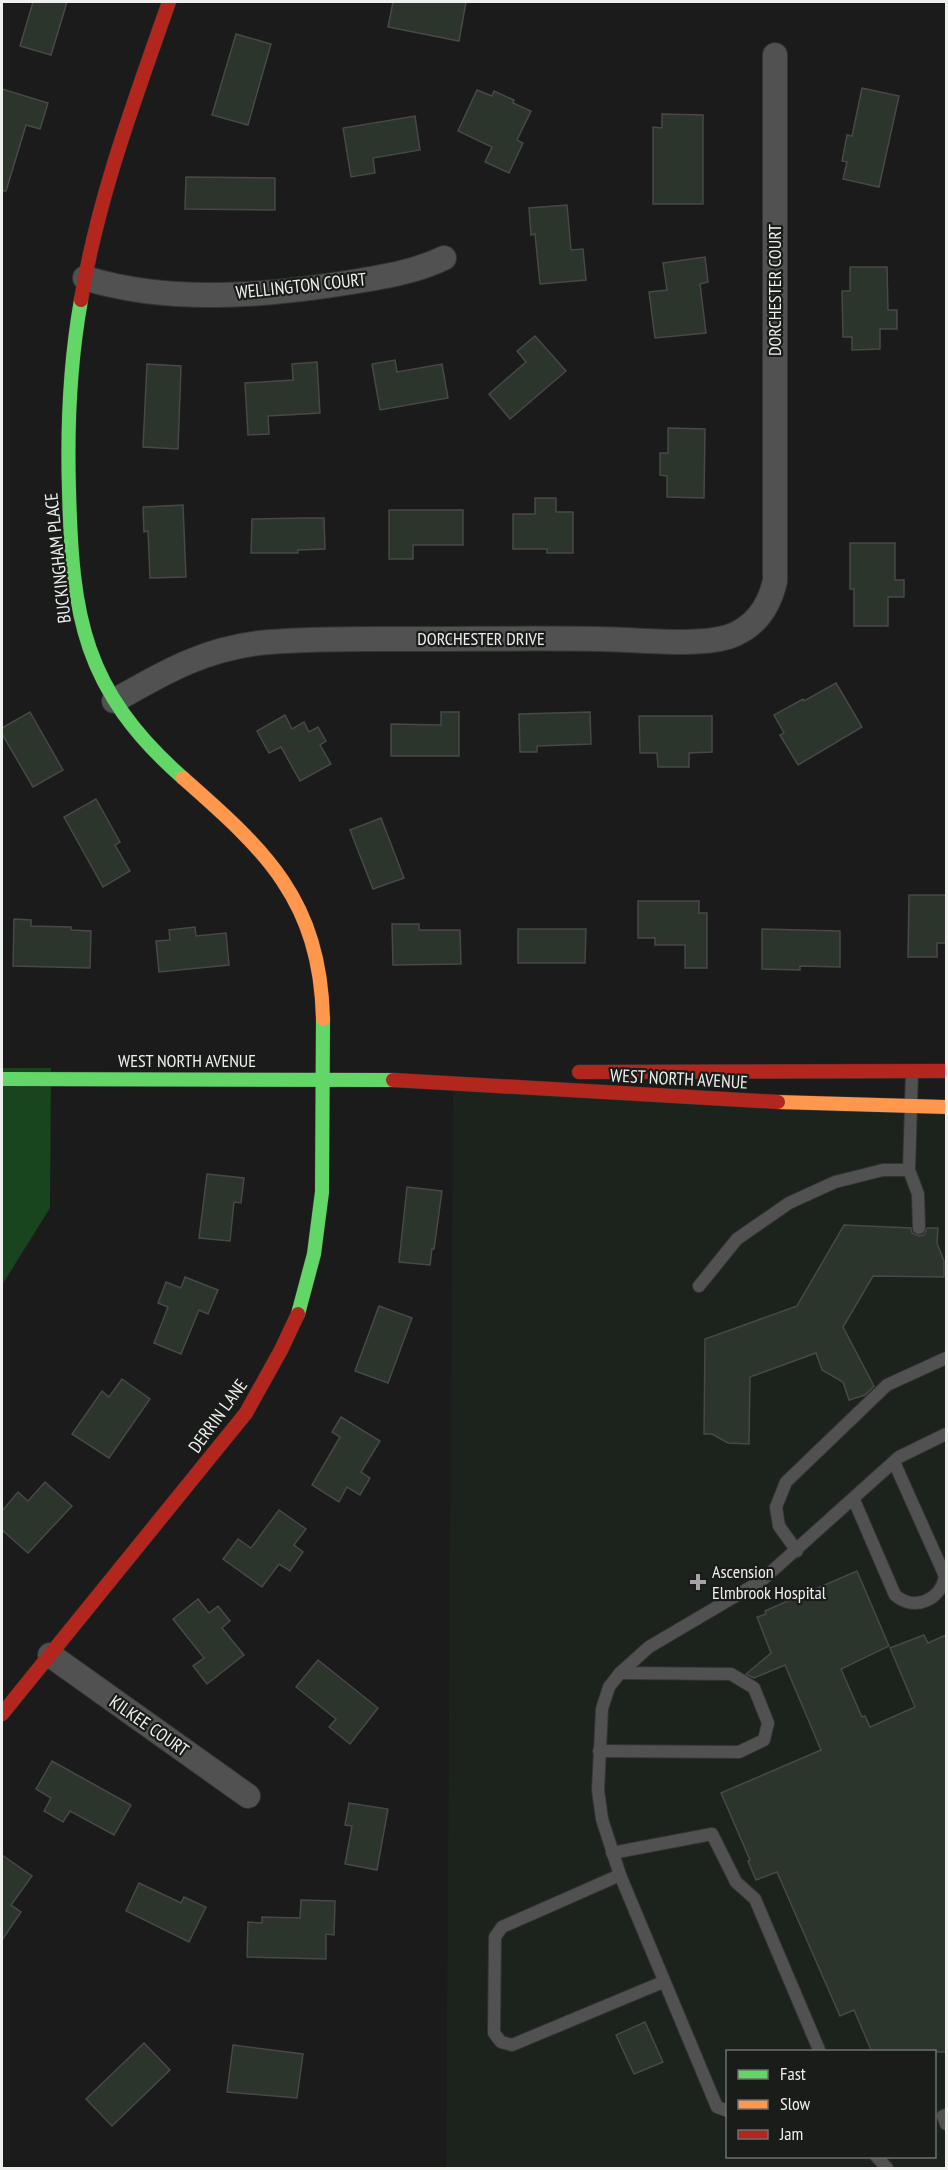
<svg xmlns="http://www.w3.org/2000/svg" width="948" height="2170" font-family="'PT Sans Narrow',sans-serif">
<style>
.built{fill:#1c221c;fill-rule:evenodd}
.green{fill:#18451d}
.building{fill:#2c352c;stroke:#474847;stroke-width:1.5}
.lines{fill:none;stroke-linecap:round;stroke-linejoin:round}
.lane-casing{stroke:#333533;stroke-width:14}
.street-casing{stroke:#333533;stroke-width:26}
.fast-casing{stroke:#333533;stroke-width:15}
.slow-casing{stroke:#333533;stroke-width:15}
.jam-casing{stroke:#333533;stroke-width:15}
.lane{stroke:#505150;stroke-width:12}
.street{stroke:#505150;stroke-width:24}
.fast{stroke:#63d668;stroke-width:14}
.slow{stroke:#ff974d;stroke-width:14}
.jam{stroke:#b3261e;stroke-width:14}
.poi-dot{fill:#a4a5a4;stroke:#191c19;stroke-width:2}
.labels{text-anchor:middle;stroke-width:4.5;stroke-linejoin:round;paint-order:stroke}
.street-label{font-size:18px;fill:#eef0ee;stroke:#191c19}
.poi-label{font-size:18px;fill:#eef0ee;stroke:#191c19;text-anchor:start}
</style>
<rect width="100%" height="100%" fill="#1a1b1a"/>
<!-- built -->
<path class="built" d="M453,1089L946,1112V2168H446ZM728,2052H934V2156H728Z"/>
<!-- green -->
<path class="green" d="M2,1068H51L50,1208L2,1285Z"/>
<!-- building -->
<g class="building">
<path d="M33,2H67L51,55L20,46Z"/>
<path d="M393,2H466L459,41L388,27Z"/>
<path d="M236,34L271,44L248,125L212,115Z"/>
<path d="M862,88L899,96L879,187L843,179L847,162L842,161L847,135L852,136Z"/>
<path d="M2,89L48,103L40,129L26,125L6,191H2Z"/>
<path d="M477,90L492,96L494,91L514,100L513,103L531,111L517,140L523,143L509,173L485,162L492,147L458,131Z"/>
<path d="M662,114L703,115V204H653V127L662,128Z"/>
<path d="M415,116L420,150L373,158L375,173L351,177L343,128Z"/>
<path d="M186,177L275,178V210L185,209Z"/>
<path d="M567,205L571,250L583,249L586,280L540,284L535,234L531,235L529,208Z"/>
<path d="M705,257L708,282L700,284L706,333L655,338L649,292L667,290L663,263Z"/>
<path d="M850,267H887L888,310H897V329H880V349L852,350V337H843L842,291H850Z"/>
<path d="M535,336L566,371L510,419L489,394L526,362L517,351Z"/>
<path d="M395,360L397,372L442,364L448,398L380,410L372,364Z"/>
<path d="M317,362L320,413L268,416L269,434L248,435L245,383L293,380L292,364Z"/>
<path d="M147,364L181,366L178,449L143,447Z"/>
<path d="M668,428L705,429L704,498L667,497V476L660,475V453H668Z"/>
<path d="M535,498H556V512H573V553H547V549H513V514H535Z"/>
<path d="M183,505L186,577L150,578L148,531L144,532L143,507Z"/>
<path d="M389,510H463V545H413V559H389Z"/>
<path d="M304,518H324L325,549L298,550V553H251L252,519Z"/>
<path d="M850,543H895V580H904V597H888V626H854V589H850Z"/>
<path d="M836,683L862,727L798,765L780,735L784,733L774,715L803,699L804,701Z"/>
<path d="M30,712L63,770L33,787L2,734V728Z"/>
<path d="M441,712H459V756H391V724L441,725Z"/>
<path d="M590,712L591,744L537,746V752H520L519,714Z"/>
<path d="M285,715L292,729L304,722L309,732L318,727L326,741L320,745L331,764L300,781L281,747L269,753L257,731Z"/>
<path d="M639,716H712V752L689,753V767H658L657,753H640Z"/>
<path d="M96,799L120,842L115,845L130,871L103,887L64,817Z"/>
<path d="M381,818L404,878L373,889L350,830Z"/>
<path d="M909,895H946V943H937V957H908Z"/>
<path d="M638,901H699V913H707V968H685V945H655V938H638Z"/>
<path d="M14,919L31,920V926L71,927V930L91,931L90,968L13,966Z"/>
<path d="M392,924H419V930H460L461,964L393,965Z"/>
<path d="M195,927L196,936L226,933L229,965L159,972L156,941L170,940L169,930Z"/>
<path d="M518,929H586L585,963H518Z"/>
<path d="M762,929L840,931V967L800,966V970L762,969Z"/>
<path d="M207,1174L244,1178L241,1203L234,1202L230,1241L199,1238Z"/>
<path d="M407,1187L442,1191L434,1249H432L430,1265L399,1262Z"/>
<path d="M844,1225L911,1228L912,1233L919,1236L924,1235L927,1228H938L937,1243L944,1261V1277L873,1276L843,1327L874,1386L865,1395L849,1400L843,1382L822,1370L816,1353L750,1377L749,1444L728,1443L712,1434H704L705,1339L797,1306Z"/>
<path d="M185,1277L218,1290L208,1314L199,1310L181,1354L154,1343L168,1307L158,1303L166,1282L181,1288Z"/>
<path d="M379,1306L412,1318L388,1383L355,1371Z"/>
<path d="M122,1379L150,1399L109,1458L72,1434L102,1391L109,1397Z"/>
<path d="M341,1417L380,1441L361,1472L370,1478L360,1495L347,1487L339,1502L312,1485L340,1437L332,1432Z"/>
<path d="M45,1482L72,1506L28,1553L2,1530V1511L18,1492L28,1501Z"/>
<path d="M279,1510L306,1529L294,1545L303,1552L290,1571L279,1564L262,1587L223,1559L238,1539L251,1548Z"/>
<path d="M857,1571L889,1646L841,1669L862,1717L865,1716L870,1727L915,1707L890,1648L924,1635L928,1643L946,1635V2052H872L854,2010L840,2016L777,1872L756,1880L748,1861L750,1860L721,1793L821,1750L785,1665L754,1678L746,1674L771,1653L757,1617L766,1614L765,1611L774,1607Z"/>
<path d="M198,1599L209,1613L218,1606L230,1621L222,1628L244,1655L207,1684L193,1666L204,1658L173,1619Z"/>
<path d="M318,1660L378,1708L350,1744L329,1727L336,1719L296,1687Z"/>
<path d="M52,1761L131,1805L114,1835L70,1811L63,1822L44,1811L51,1798L36,1789Z"/>
<path d="M349,1803L388,1809L377,1870L345,1864L352,1826L345,1825Z"/>
<path d="M2,1855L32,1876L11,1905L21,1912L2,1940Z"/>
<path d="M139,1883L181,1903L184,1897L206,1907L189,1942L126,1911Z"/>
<path d="M301,1900L335,1901L334,1935L326,1934V1959L247,1957L248,1922L262,1923V1917L300,1918Z"/>
<path d="M645,2022L663,2062L634,2074L616,2035Z"/>
<path d="M144,2043L170,2070L112,2126L86,2099Z"/>
<path d="M233,2045L303,2054L297,2098L227,2092Z"/>
</g>
<g class="lines">
<!-- lane casing -->
<g class="lane-casing">
<g id="lane">
<path d="M912,1072L909,1170L918,1194L919,1228"/>
<path d="M699,1286L737,1239L789,1203L835,1182L883,1170H909"/>
<path d="M854,1500L895,1595C914,1612 941,1600 945,1576L894,1462"/>
<path d="M797,1551L779,1526L776,1507L786,1482L887,1385L946,1358"/>
<path d="M599,1751L739,1752L764,1740L768,1723L754,1688L731,1674L620,1673"/>
<path d="M612,1853L712,1834L736,1882L755,1899L820,2052"/>
<path d="M620,1875L502,1927L495,1937L494,2033L501,2042L512,2045L663,1982"/>
<path d="M728,2111L717,2107L620,1875L602,1819L598,1790L602,1709L609,1687L620,1673L649,1647L761,1581L899,1457L946,1434"/>
<path d="M946,2115L943,2116L946,2124"/>
<path d="M876,2156L887,2168"/>
</g>
</g>
<!-- street casing -->
<g class="street-casing">
<g id="street">
<path d="M85,278C168,304 267,296 352,282C383,277 415,272 444,258"/>
<path d="M114,701C166,671 208,647 269,642C318,638 366,639 415,639C475,639 536,638 596,639C632,639 695,647 728,637C755,628 769,607 775,581V55"/>
<path d="M50,1655L248,1796"/>
</g>
</g>
<!-- fast casing -->
<g class="fast-casing">
<g id="fast">
<path d="M81,300C70,362 67,426 69,490C72,616 83,690 183,778"/>
<path d="M2,1079L393,1080"/>
<path d="M298,1314L314,1254L322,1192L323,1019"/>
</g>
</g>
<!-- slow casing -->
<g class="slow-casing">
<g id="slow">
<path d="M183,778C266,851 320,900 323,1019"/>
<path d="M778,1102L946,1107"/>
</g>
</g>
<!-- jam casing -->
<g class="jam-casing">
<g id="jam">
<path d="M81,300C98,197 135,99 169,2"/>
<path d="M579,1072L946,1071"/>
<path d="M393,1080L778,1102"/>
<path d="M2,1714L246,1413L281,1350L298,1314"/>
</g>
</g>
<!-- lane -->
<use href="#lane" class="lane"/>
<!-- street -->
<use href="#street" class="street"/>
<!-- fast -->
<use href="#fast" class="fast"/>
<!-- slow -->
<use href="#slow" class="slow"/>
<!-- jam -->
<use href="#jam" class="jam"/>
</g>
<!-- markers -->
<path class="poi-dot" d="M695 1573h6v6h6v6h-6v6h-6v-6h-6v-6h6z"/>
<g class="labels">
<!-- street labels -->
<g class="street-label">
<text transform="translate(301 286) rotate(-6)" y="6">WELLINGTON COURT</text>
<text transform="translate(775 290) rotate(-90)" y="6">DORCHESTER COURT</text>
<text transform="translate(58 558) rotate(-96)" y="6">BUCKINGHAM PLACE</text>
<text x="481" y="645">DORCHESTER DRIVE</text>
<text x="187" y="1067">WEST NORTH AVENUE</text>
<text transform="translate(679 1079) rotate(3)" y="6">WEST NORTH AVENUE</text>
<text transform="translate(218 1416) rotate(-54)" y="6">DERRIN LANE</text>
<text transform="translate(149 1726) rotate(35)" y="6">KILKEE COURT</text>
</g>
<!-- poi labels -->
<g class="poi-label">
<text x="712" y="1578">Ascension<tspan x="712" dy="21">Elmbrook Hospital</tspan></text>
</g>
</g>
<!-- border -->
<rect width="948" height="2170" fill="none" stroke="#eef0ee" stroke-width="6"/>
<!-- legend -->
<rect x="726" y="2050" width="210" height="108" fill="#191c19" stroke="#6e716e" stroke-width="1.5"/>
<rect x="738" y="2070" width="30" height="9" fill="#63d668" stroke="#6e716e" stroke-width="1.5"/>
<text x="780" y="2080" font-size="18" fill="#eef0ee">Fast</text>
<rect x="738" y="2100" width="30" height="9" fill="#ff974d" stroke="#6e716e" stroke-width="1.5"/>
<text x="780" y="2110" font-size="18" fill="#eef0ee">Slow</text>
<rect x="738" y="2130" width="30" height="9" fill="#b3261e" stroke="#6e716e" stroke-width="1.5"/>
<text x="780" y="2140" font-size="18" fill="#eef0ee">Jam</text>
</svg>
